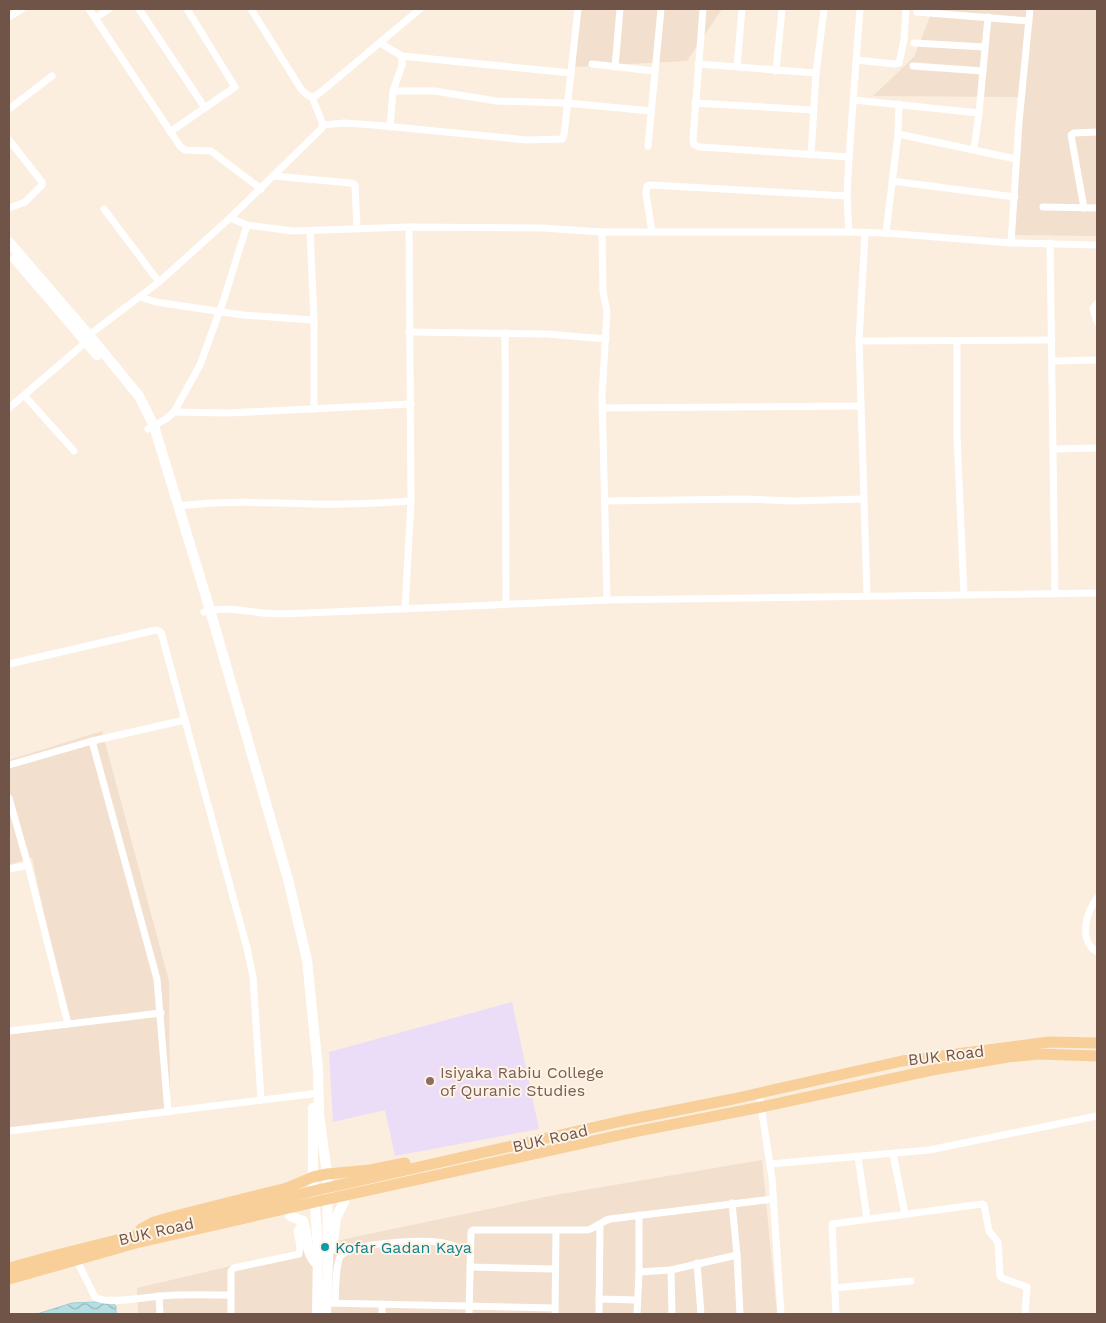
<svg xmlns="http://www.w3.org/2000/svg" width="1106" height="1323" font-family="'Work Sans',sans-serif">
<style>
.residential{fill:#f2dfce}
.education{fill:#ebdcf7}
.water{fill:url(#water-waves);stroke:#9ccfd4}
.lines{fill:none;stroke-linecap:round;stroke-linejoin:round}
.minor{stroke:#fff;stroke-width:7}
.secondary{stroke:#fff;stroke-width:10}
.primary{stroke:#f8cf99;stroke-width:11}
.education-dot{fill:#8d6e63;stroke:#fef3e5;stroke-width:2}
.culture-dot{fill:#0f9aa8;stroke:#fef3e5;stroke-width:2}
.labels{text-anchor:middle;stroke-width:4;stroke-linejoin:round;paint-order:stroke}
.street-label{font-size:16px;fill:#705448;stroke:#fef3e5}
.education-label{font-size:16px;fill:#785e54;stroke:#fef3e5;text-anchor:start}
.culture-label{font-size:16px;fill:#0d838f;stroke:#fef3e5;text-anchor:start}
</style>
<defs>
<pattern id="water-waves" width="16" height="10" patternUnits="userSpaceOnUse" patternTransform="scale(1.25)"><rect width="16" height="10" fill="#b5dfe3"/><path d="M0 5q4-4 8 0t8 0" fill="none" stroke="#98b7ba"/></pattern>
</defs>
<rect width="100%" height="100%" fill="#fbeedf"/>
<!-- residential -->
<g class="residential">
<path d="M578,9H722L687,61L575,67Z"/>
<path d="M933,9H1097V236L1013,235L1022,97L873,96L914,57Z"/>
<path d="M102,731L169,981L170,1109L9,1130V1028L67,1021L32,858L9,865V760Z"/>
<path d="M762,1160L777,1314H138L137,1288L354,1237L555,1195Z"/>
</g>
<!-- education -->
<path class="education" d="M512,1002L539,1129L395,1156L385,1110L333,1122L329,1052Z"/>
<!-- water -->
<path class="water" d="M95,1302H111L116,1306V1314H37L72,1303Z"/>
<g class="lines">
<!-- minor -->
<g class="minor">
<path d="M89,9L180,146L185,150L211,151L261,189"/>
<path d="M139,9L205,108"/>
<path d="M703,9L693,139L694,145L700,147L849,157"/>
<path d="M917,12L1029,21"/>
<path d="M9,17L22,9"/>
<path d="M95,18L109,9"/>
<path d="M380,43L402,56L571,73"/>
<path d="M914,43L985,47"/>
<path d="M856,60L895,64L899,63L904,40L906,9"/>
<path d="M592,64L654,71"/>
<path d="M698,64L816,73"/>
<path d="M737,66L742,9"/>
<path d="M913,66L983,71"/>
<path d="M615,67L620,9"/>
<path d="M776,71L782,9"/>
<path d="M393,91H435L496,101L567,103L651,111"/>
<path d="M312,97L317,95L322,91L420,9"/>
<path d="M854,100L979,113"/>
<path d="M695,103L813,110"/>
<path d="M9,109L52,76"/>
<path d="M323,125L344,123L374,125L527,140L562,139L564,135L578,9"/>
<path d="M390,127L393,91L402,65V56"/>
<path d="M170,132L235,87L187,9"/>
<path d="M898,134L1016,159"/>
<path d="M9,140L42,182V185L25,202L9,208"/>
<path d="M648,146L661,9"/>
<path d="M974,149L979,113L988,17"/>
<path d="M811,155L816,73L824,9"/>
<path d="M273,176L351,183L355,185L357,228"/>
<path d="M892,181L1015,197"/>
<path d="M1043,207L1097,208"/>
<path d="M1084,208L1071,135L1074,133L1097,132"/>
<path d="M104,209L159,282"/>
<path d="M230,218L247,225L293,231L409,227L543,228L602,232H849L886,233L1011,243L1097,245"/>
<path d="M310,231L314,320V409"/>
<path d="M602,232L603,292L607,312L602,395L607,600"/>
<path d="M652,232L646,194L647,186L651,185L847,196"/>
<path d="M849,232L847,196L849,157L860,9"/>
<path d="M865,233L859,341L867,596"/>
<path d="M886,233L898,134L899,104"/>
<path d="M1011,243L1019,122L1030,9"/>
<path d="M1050,243L1055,594"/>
<path d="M140,297L156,302L243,315L314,320"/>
<path d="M1097,303L1093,309L1097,322"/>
<path d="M409,332L547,334L606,339"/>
<path d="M505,333L506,604"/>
<path d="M89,335L159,282L230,218L322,128V122L312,97L307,95L301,89L251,9"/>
<path d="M859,341L1052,340"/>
<path d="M957,341V436L964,595"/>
<path d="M1052,361L1097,360"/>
<path d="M24,395L74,451"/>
<path d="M9,408L86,342"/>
<path d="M602,408L860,406"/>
<path d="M174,412L228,413L411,404"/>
<path d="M148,429L166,419L174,412L200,365L224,299L247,225"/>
<path d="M1053,449L1097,448"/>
<path d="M605,501L746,499L793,501L863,499"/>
<path d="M178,506C224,500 269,503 315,504C347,505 379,503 411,501"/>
<path d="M405,609L411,501L409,227"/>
<path d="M204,612C223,606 245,611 263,613C278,615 293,613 307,613L607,600L1097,593"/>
<path d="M9,664L156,630L161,632L247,948L253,977L261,1100"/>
<path d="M92,741L157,979L168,1112"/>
<path d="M9,765L92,741L185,720"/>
<path d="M9,798L28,865L68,1024"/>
<path d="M9,869L28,865"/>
<path d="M1097,898C1086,913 1078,940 1097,952"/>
<path d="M9,1031L161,1013"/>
<path d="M759,1093L772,1178L781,1314"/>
<path d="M9,1131L319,1093"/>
<path d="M893,1154L905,1214"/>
<path d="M858,1157L867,1218"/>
<path d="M770,1164L929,1150L1097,1116"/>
<path d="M732,1203L737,1255L740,1314"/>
<path d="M77,1261L95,1297C105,1305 146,1297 160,1296C184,1294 208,1295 231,1295"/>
<path d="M697,1263L701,1314"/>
<path d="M470,1267L555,1269"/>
<path d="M671,1270L672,1314"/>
<path d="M639,1272L671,1270L737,1255"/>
<path d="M834,1288L911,1281"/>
<path d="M159,1296L160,1314"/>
<path d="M599,1299L637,1300"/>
<path d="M326,1303L555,1308"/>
<path d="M335,1303C336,1291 335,1267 340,1257C348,1243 420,1240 437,1242C448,1243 459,1248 470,1251"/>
<path d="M231,1314V1271L234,1268L299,1254L300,1246L297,1231L303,1221"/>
<path d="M382,1314V1304"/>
<path d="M469,1314L471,1232L473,1230H588C597,1227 602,1221 610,1219L773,1199"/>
<path d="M555,1314L556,1231"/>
<path d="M599,1314L600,1226"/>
<path d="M637,1314L639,1272V1215"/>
<path d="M836,1314L832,1224L982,1204L984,1205L989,1231L998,1242L1000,1276L1002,1278L1027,1287L1025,1314"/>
</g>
<!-- secondary -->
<g class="secondary">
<path d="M9,242L89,335L139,396L154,426L210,610L288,879L307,960L318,1070L319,1114L327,1174L328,1262L326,1314"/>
<path d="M15,259L97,355"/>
<path d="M313,1108V1177L318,1249L317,1314"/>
<path d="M290,1216L303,1221C309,1236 304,1252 317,1264"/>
<path d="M332,1249L336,1218L344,1202"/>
</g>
<!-- primary -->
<g class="primary">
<path d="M141,1229L154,1222L175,1216L287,1188L313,1177L327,1174L370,1170L405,1163"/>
<path d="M9,1268L49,1257L313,1191L622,1121L733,1099L902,1061L1049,1042L1097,1043"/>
<path d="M9,1279L136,1243L315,1202L634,1132L761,1107L932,1070L1008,1057L1039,1054L1097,1056"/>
</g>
</g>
<!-- markers -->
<circle class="education-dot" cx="430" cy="1081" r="5"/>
<circle class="culture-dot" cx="325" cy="1247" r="5"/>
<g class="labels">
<!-- street labels -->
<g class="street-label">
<text transform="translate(946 1055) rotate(-7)" y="6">BUK Road</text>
<text transform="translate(550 1138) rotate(-13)" y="6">BUK Road</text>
<text transform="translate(156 1231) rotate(-13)" y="6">BUK Road</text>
</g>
<!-- education labels -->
<g class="education-label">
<text x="440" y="1078">Isiyaka Rabiu College<tspan x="440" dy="18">of Quranic Studies</tspan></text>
</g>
<!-- culture labels -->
<g class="culture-label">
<text x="335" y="1253">Kofar Gadan Kaya</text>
</g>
</g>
<!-- border -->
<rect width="1106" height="1323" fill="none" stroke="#705448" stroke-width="20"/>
</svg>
